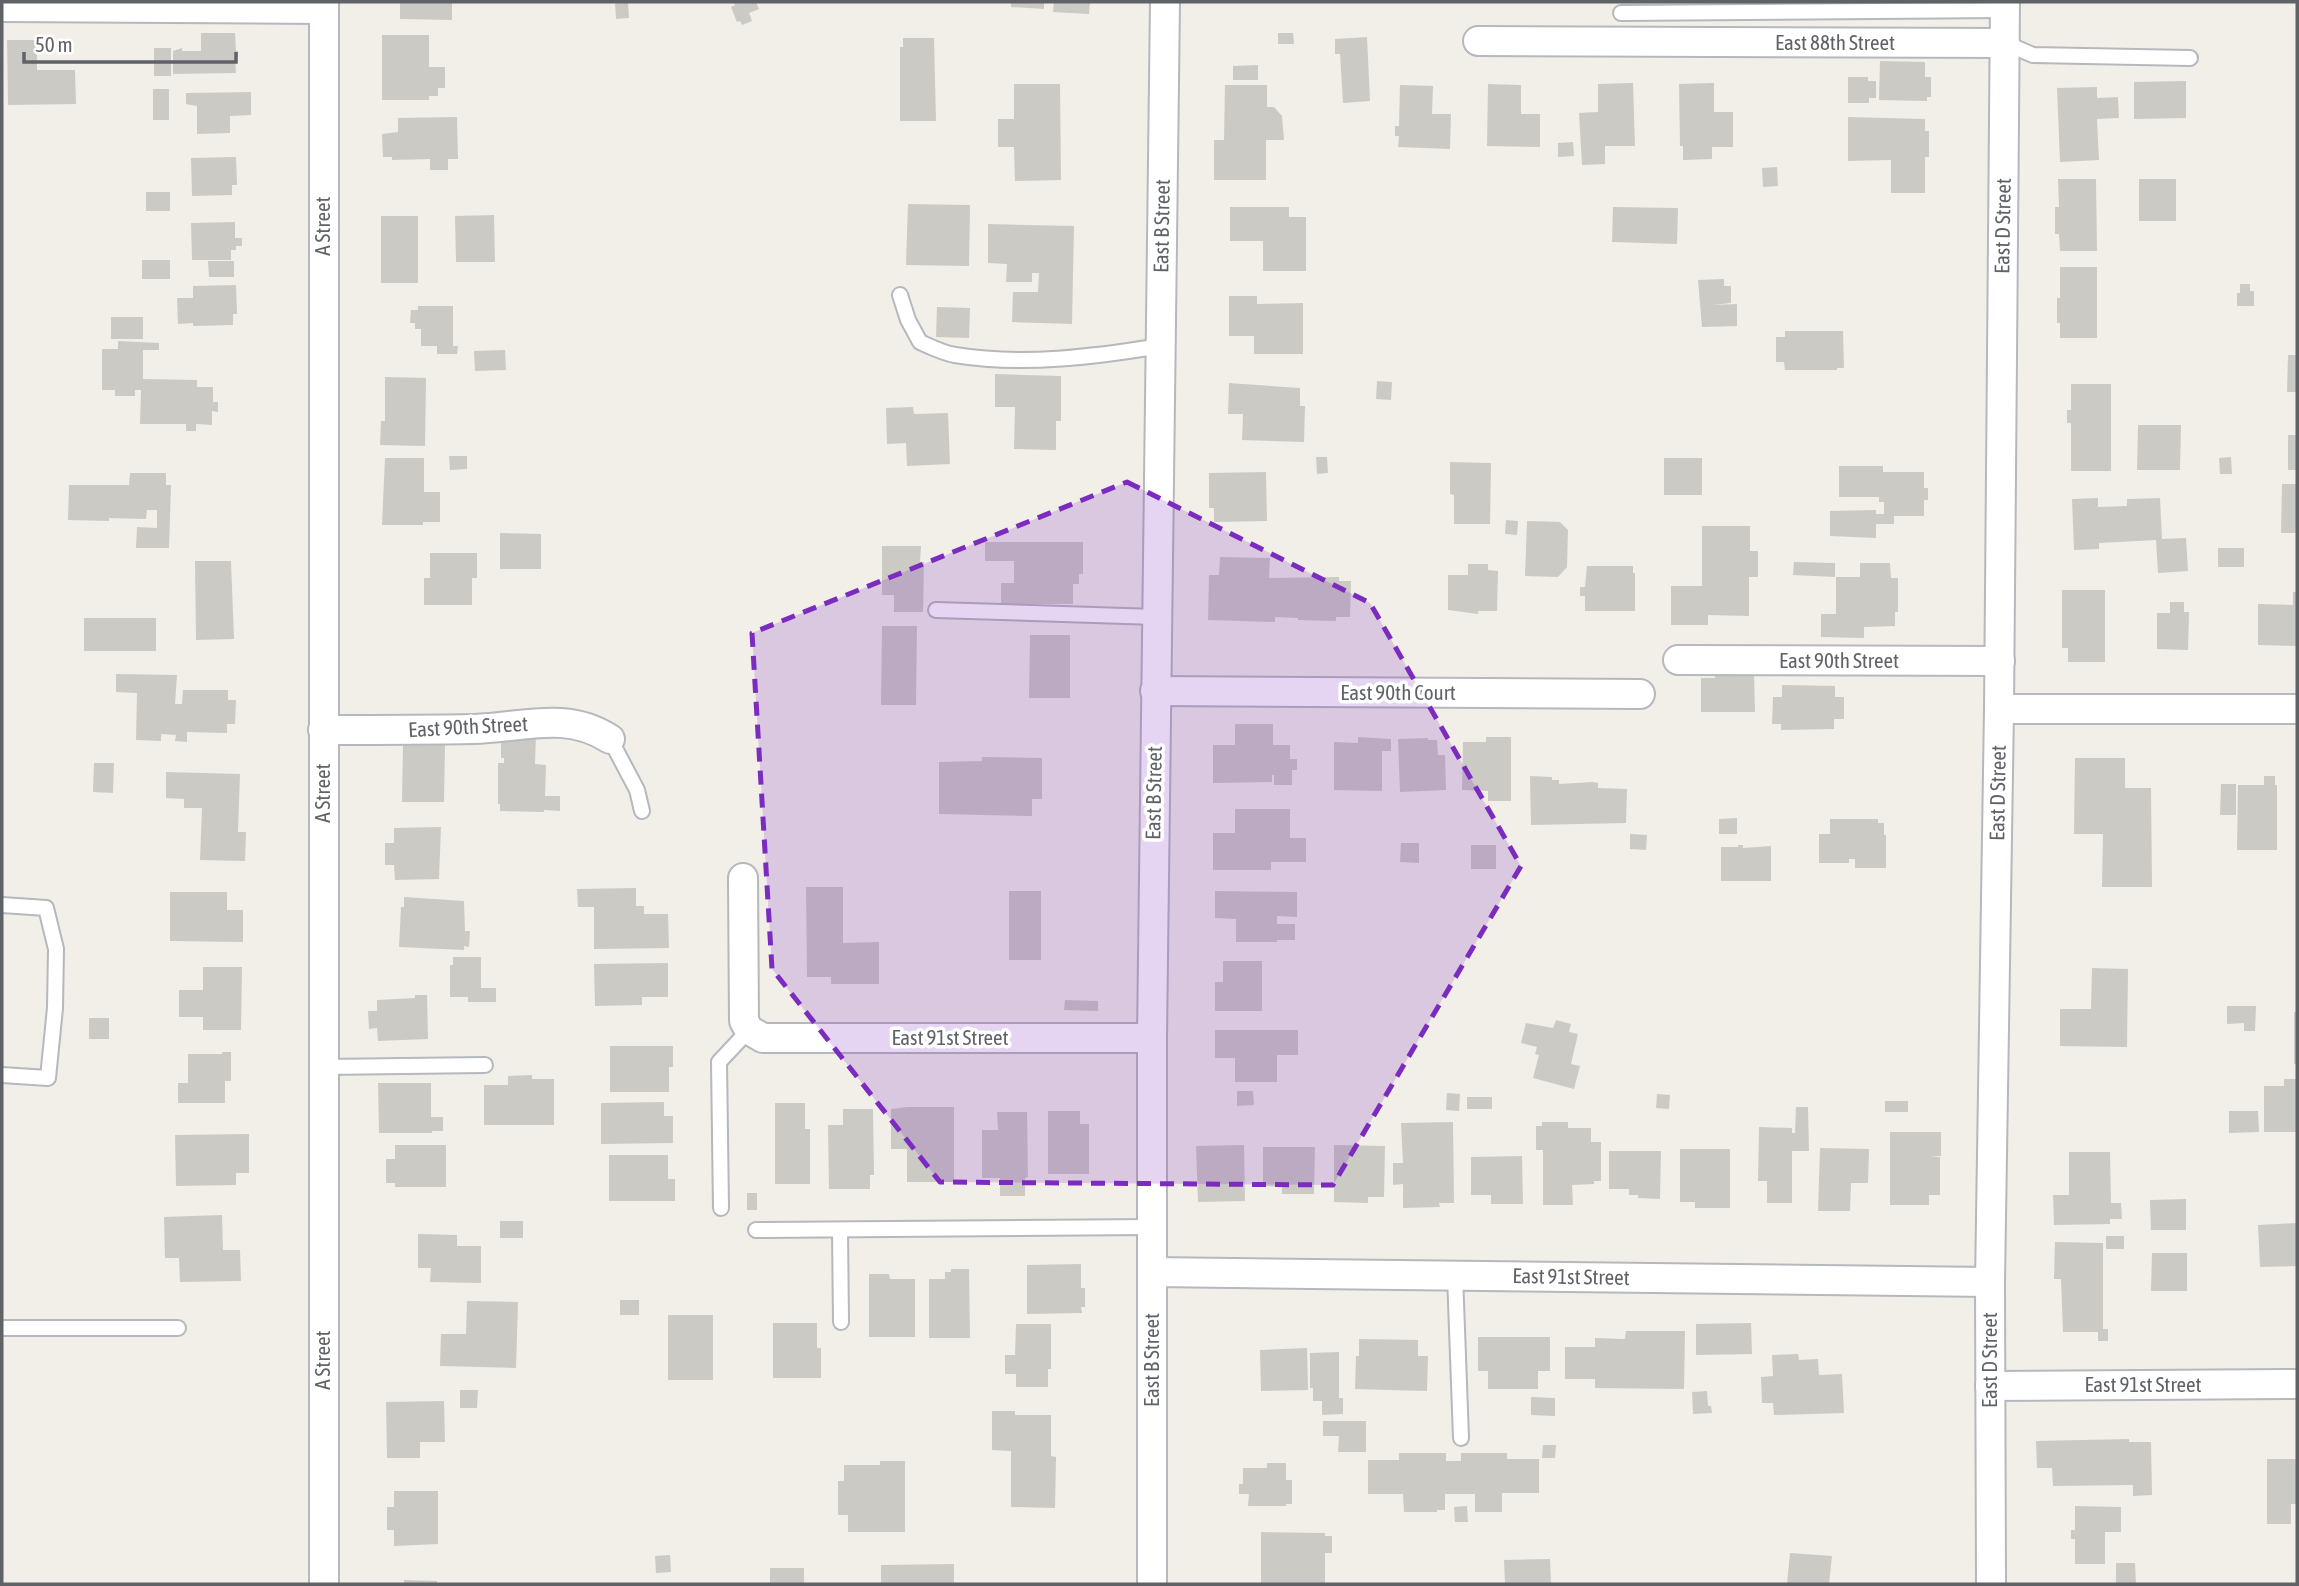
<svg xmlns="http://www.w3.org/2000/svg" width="2299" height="1586" font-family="'Asap Condensed',sans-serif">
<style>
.building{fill:#cccac5}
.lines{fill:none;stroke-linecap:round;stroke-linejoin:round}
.lane-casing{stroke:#b5b8bc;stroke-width:18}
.street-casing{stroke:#b5b8bc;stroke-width:32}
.lane{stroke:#fff;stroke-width:14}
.street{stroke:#fff;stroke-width:28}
.marked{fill:#7b2cbf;fill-opacity:0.2;stroke:#7b2cbf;stroke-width:5;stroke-dasharray:14 9;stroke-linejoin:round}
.labels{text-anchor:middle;stroke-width:7;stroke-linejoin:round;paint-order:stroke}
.street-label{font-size:21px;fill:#5f6368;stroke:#fff}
</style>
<rect width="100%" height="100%" fill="#f1efe8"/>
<!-- building -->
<g class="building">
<path d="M400,2H452V20L400,19Z"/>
<path d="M615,2H628L629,18L616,19Z"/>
<path d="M733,2H756L759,9L749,13L752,21L742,25L740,21L737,22L731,7L735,5Z"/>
<path d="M1011,2H1044V9L1011,7Z"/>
<path d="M1054,2H1090L1089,14L1053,12Z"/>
<path d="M201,33H235L236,51H238V57H235L236,73L173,74V51L182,48V51H201Z"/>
<path d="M1278,33H1293L1294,44H1278Z"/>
<path d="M382,35H429V67H445V88H438V96H429V100H382Z"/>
<path d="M1367,37L1370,101L1343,103L1340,54H1335V39Z"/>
<path d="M903,38H934L936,121H900V47H903Z"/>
<path d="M7,40H37V70H75L76,104L8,105Z"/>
<rect x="154" y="48" width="17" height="28"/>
<path d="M1880,61L1925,62V77H1931V97H1927V101L1879,100Z"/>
<path d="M1258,65V80H1233V66Z"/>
<path d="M1848,77H1868V81H1876V98H1869V103H1848Z"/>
<path d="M2186,81V118L2134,119V82Z"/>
<path d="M1633,83L1635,146H1605V164L1582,165L1579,113L1598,112V84Z"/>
<path d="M1714,83V112H1733V147H1712V159L1683,160V146H1680L1679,84Z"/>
<path d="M1014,84H1060L1061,180L1015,181L1014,147H998V119H1014Z"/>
<path d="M1488,84L1521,85V114H1540V147L1487,146Z"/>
<path d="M1225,85H1267V107H1274L1282,116L1284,140H1266V180H1214V140H1224Z"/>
<path d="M1400,85L1433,86L1432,114H1451L1450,149L1398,147L1399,136H1395V126H1399Z"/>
<path d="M2097,87V98L2118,97L2119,118L2097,119L2099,160L2060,162L2057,88Z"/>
<rect x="153" y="89" width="16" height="31"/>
<path d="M251,92V115L230,116V133L197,134V106L186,104V93Z"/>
<path d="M457,117L458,159H448V170H430V159L392,160V157H383L382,134L398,132V118Z"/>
<path d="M1848,117L1925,119V131H1929V157H1925V193H1891V160L1848,161Z"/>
<path d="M1573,142L1574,156L1558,157V143Z"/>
<path d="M236,157L237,185H232V195L192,196L191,158Z"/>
<path d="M1777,167L1778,186L1763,187L1762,168Z"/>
<path d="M2058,179H2096L2097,251H2060L2059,234H2055V207H2059Z"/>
<rect x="2139" y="179" width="37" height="42"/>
<rect x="146" y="192" width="24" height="19"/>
<path d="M908,204L970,205L969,266L906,265Z"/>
<path d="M1230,207H1289V217H1306V271H1263V241H1230Z"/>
<path d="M1613,207L1678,208L1677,244L1612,242Z"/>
<path d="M494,215L495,262H456L455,216Z"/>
<rect x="381" y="216" width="37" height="67"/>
<path d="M235,222V238H242V246H236V250H231V260H192L191,223Z"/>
<path d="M988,224L1074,226L1072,324L1012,322L1013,292H1038L1039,273H1032V282H1006L1007,264L988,263Z"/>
<rect x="142" y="260" width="28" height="19"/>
<path d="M208,261H234V277H209Z"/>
<path d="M2060,267H2097V338H2060V323H2057V298H2060Z"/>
<path d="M1724,279V286H1731V303L1712,305L1737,304V326L1702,327L1698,280Z"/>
<path d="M2240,284H2250V291H2254V306H2237V293H2240Z"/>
<path d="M236,285L237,314H233V325L193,326V323L178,324L177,298H193V286Z"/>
<path d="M1229,296H1257V304L1303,303V354H1254V336H1229Z"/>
<path d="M418,306H453V346H458L457,354H437V346H421V329H415V323H410L411,310H418Z"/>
<path d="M937,307L970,308L969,338L936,337Z"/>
<rect x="111" y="317" width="32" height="22"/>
<path d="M1785,331H1843L1844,368H1837V370H1785L1784,362H1776V337H1785Z"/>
<path d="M118,341L159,343V350H143V379L197,380V387H213V402H218V412L212,411V425L196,424V431H186V424H140L141,390H135V396H115V390H102V349H118Z"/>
<path d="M505,350L506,370L475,371L474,351Z"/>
<path d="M2288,355H2297V392H2287Z"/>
<path d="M995,374L1061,376V421H1056V450L1014,449L1015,407H995Z"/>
<path d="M385,377L426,378L425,446L380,445L381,421H385Z"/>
<path d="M1377,381L1392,382L1391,400L1376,399Z"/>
<path d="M1229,383L1300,388V406H1305L1304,442L1242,440L1243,414H1228Z"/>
<path d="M2071,384H2111V471H2071V423H2067V410H2071Z"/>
<path d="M913,407L914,414L948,413L950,464L907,466L906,443L887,444L886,408Z"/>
<path d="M2138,425H2181L2180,470H2137Z"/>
<rect x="2288" y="435" width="9" height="35"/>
<path d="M449,456H467V469L450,470Z"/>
<path d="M1316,457H1327L1328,473L1317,474Z"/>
<path d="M2231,457L2232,474H2220L2219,458Z"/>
<path d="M385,458H424V492H440V522H423V525H382Z"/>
<rect x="1664" y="458" width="38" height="37"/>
<path d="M1450,462L1491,463L1490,524H1454V495L1450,494Z"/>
<path d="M1839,466H1883V472H1924V488H1928V500H1924V516H1894V524H1876V538L1830,536V511L1876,510V514H1884V502H1879V497H1839Z"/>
<path d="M1266,472L1267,521L1214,522V508H1209V473Z"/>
<path d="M130,473H166V485H171L169,548H136L137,527L157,528V510H147L146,519L109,518V521L68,520L69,485H129Z"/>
<path d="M2282,484H2297V533H2281Z"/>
<path d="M2098,498V507L2127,506V499L2160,498L2162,539L2186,538L2188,571L2158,573L2156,540L2099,543V549L2074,550L2072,499Z"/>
<path d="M1506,520L1518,521L1517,535L1505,534Z"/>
<path d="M1527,521L1560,522L1568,530L1567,567L1558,577L1525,576Z"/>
<path d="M1702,526H1750V551H1758V577H1749V616L1708,615V625H1671V586H1702Z"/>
<path d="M500,533L541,534V569H500Z"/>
<path d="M985,542H1083V574H1079V584H1073V604H1001V583H1014V561H985Z"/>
<path d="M882,546H921L920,562H924L923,612H894V595H882Z"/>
<rect x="2218" y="548" width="26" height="19"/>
<path d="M430,553H477V578H472V605H424V578H430Z"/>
<path d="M1220,557L1270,558L1269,578L1339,577V581H1351L1350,617H1336V621L1298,620V618L1275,617V622L1208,620L1209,575H1219Z"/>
<path d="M195,561H231L234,639L196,640Z"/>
<path d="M1794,562L1835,563V577L1793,575Z"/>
<path d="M1860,563H1890L1891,578H1898V612H1895V626L1864,627V638L1821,637V614H1836V577H1860Z"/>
<path d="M1468,564H1488V570L1498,571L1497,611H1478V614L1448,610V575H1468Z"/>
<path d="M1587,566H1633V573H1635V611H1585V596H1580V587H1585Z"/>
<path d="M2062,590H2105V662H2068V648H2062Z"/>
<path d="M2293,592H2297V646L2258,645V604L2293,605Z"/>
<path d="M2170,602H2184V612H2189L2188,650L2157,649V613H2170Z"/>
<rect x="84" y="618" width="72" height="33"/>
<path d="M882,626H917L916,705H881Z"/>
<path d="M1030,635H1070V698H1029Z"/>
<path d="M1715,671H1754L1755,712H1701V678H1715Z"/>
<path d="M116,674L177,675L175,704H182L183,690H228V700H236L235,724H227V733L187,732V742L175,741L176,735L161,734V741L136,740L137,693L116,692Z"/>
<path d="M1782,685L1835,686V697H1844V719H1834V729L1781,730V724H1772L1773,697H1782Z"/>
<path d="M1235,724H1273V745H1290V759H1297V770H1292V785H1274V775H1272V782L1213,783V745H1235Z"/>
<path d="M536,734L535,764L546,765L545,796H560V811L544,810V812L500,811V804H498V763H504V758H501V739Z"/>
<path d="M1358,737L1391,739V751H1382V791L1334,790V742L1358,743Z"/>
<path d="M1486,737H1511V801H1488V791L1462,790L1463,742H1486Z"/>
<path d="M1428,738V740H1437L1438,755H1445L1446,790L1400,792L1398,739Z"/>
<path d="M403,744H445L444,802H402Z"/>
<path d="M982,757L1042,758V799H1032V816L939,814V762L982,761Z"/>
<path d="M2075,758H2125V788H2151L2152,887H2102L2103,834H2074Z"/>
<path d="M94,763H114L113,793L93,792Z"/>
<path d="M166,772L240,774L238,832H246L245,861L200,860L202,808H184V799L166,798Z"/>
<path d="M1530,776L1552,777V780H1559V784L1593,782L1598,783V788L1627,789L1626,823L1531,825Z"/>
<path d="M2264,776H2275V785H2277V850H2237L2238,785H2264Z"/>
<path d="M2221,784H2236V815H2220Z"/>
<path d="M1235,809H1290V838H1306V862H1271V870H1213V833H1235Z"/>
<path d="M1737,818V834H1719V819Z"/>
<path d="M1830,819H1878V823H1884V835H1886V868H1855V859H1849V863H1819V834H1830Z"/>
<path d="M441,827L439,879L395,880L394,865H385V843H394V828Z"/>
<path d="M1630,834L1647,835L1646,850L1630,849Z"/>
<path d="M1401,843H1419V863L1400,862Z"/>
<rect x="1471" y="845" width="25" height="24"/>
<path d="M1738,845H1743V848L1771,846V881H1721V847H1738Z"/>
<path d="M806,887H843V943L879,942V984H831V977H807Z"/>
<path d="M636,888V906H644V914H668L669,948L594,949V907H578L577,889Z"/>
<rect x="1009" y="891" width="32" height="69"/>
<path d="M1215,891L1297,892V917L1277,916V924H1295V940H1277V942H1236V919L1215,918Z"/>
<path d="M170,892H227V910H243V942L170,941Z"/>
<path d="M404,897L464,901L465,931H470L469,947L464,946V950L399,947L401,907H404Z"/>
<path d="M453,957H481V988H496V1002H468V997H450V965H453Z"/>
<path d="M1223,961H1262V1011H1215V982H1223Z"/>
<path d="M668,963V997H642V1005L595,1006L594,964Z"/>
<path d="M203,967H242L241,1030H203V1017H179V990H203Z"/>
<path d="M2092,968L2128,969L2127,1047L2060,1046V1009H2091Z"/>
<path d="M415,995H427L428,1039L378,1041L377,1028L369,1029L368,1011H377V1000L415,998Z"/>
<path d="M1065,1000L1098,1001V1011L1064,1010Z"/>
<path d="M2227,1006H2256L2255,1031H2244V1023L2227,1024Z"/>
<rect x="2294" y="1012" width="3" height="52"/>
<rect x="89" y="1018" width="20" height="21"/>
<path d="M1556,1020L1571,1024L1569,1032L1578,1034L1571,1064L1580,1066L1574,1089L1533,1078L1539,1055L1535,1054L1537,1047L1521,1043L1526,1023L1553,1028Z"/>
<path d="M1215,1030H1298V1055H1277V1082H1235V1058H1215Z"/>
<path d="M610,1046H673V1067H669V1092H610Z"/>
<path d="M222,1052H231V1081H225V1103H178V1083H188V1054H222Z"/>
<path d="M532,1075V1079H554V1125H484V1085H508V1076Z"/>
<path d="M2284,1079H2297V1132H2264V1086H2284Z"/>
<path d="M378,1083H431V1117H443V1131H432V1133H379Z"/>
<path d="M1237,1091H1253L1254,1105L1237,1106Z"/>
<path d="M1447,1093L1460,1094L1459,1111L1446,1110Z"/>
<path d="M1657,1094L1670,1095L1669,1109L1656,1108Z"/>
<rect x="1467" y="1097" width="25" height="12"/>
<rect x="1885" y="1101" width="23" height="11"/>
<path d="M664,1102V1116H673V1143L601,1144V1103Z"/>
<path d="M775,1103H805V1129H810V1184H775Z"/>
<path d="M907,1107H954V1182H907V1149H891V1109Z"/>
<path d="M1796,1107H1808L1809,1151H1792V1203H1767V1181H1758L1759,1127L1792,1128V1133H1795Z"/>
<path d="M843,1109H873L874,1175H870V1189H829L828,1125H843Z"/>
<path d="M1048,1111H1080V1124H1089V1174H1048Z"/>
<path d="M2229,1111H2258L2259,1132L2229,1133Z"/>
<path d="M997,1112H1027L1028,1177L1025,1178V1196H1000V1178H982V1130H998Z"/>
<path d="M1453,1122L1454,1203H1439L1440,1207L1403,1208V1184L1393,1185V1163H1403L1401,1123Z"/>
<path d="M1542,1122H1568V1128H1591V1142H1601V1181H1594V1184L1572,1185L1573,1205H1543V1150H1536V1126H1542Z"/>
<path d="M1890,1132H1941V1156H1930L1940,1157V1195H1929V1205H1890Z"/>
<path d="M249,1134V1173H236V1185L176,1186L175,1135Z"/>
<path d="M395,1145H446V1187H395V1183H386V1159H395Z"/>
<path d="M1244,1145L1245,1201L1198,1202L1196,1146Z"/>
<path d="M1334,1145L1385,1146L1384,1197H1368V1203L1334,1202Z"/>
<path d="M1263,1147H1315L1314,1194H1282V1187L1263,1186Z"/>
<path d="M1820,1148L1869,1149L1868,1183H1851L1850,1211H1818Z"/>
<path d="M1680,1149H1730V1208H1695V1202H1680Z"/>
<path d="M1609,1151H1661L1660,1199L1638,1198V1195H1629V1189H1609Z"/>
<path d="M2069,1152H2110L2111,1203H2121L2122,1219H2110V1224L2054,1225L2053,1195H2069Z"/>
<path d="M609,1155H668V1179H675V1201H609Z"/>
<path d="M1522,1156L1523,1204H1491V1195H1471V1157Z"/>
<rect x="747" y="1193" width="10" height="17"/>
<path d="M2186,1199V1230H2151L2150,1200Z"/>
<path d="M222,1215L223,1250H240L241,1281L180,1282L179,1258H165L164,1217Z"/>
<rect x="500" y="1221" width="23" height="17"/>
<path d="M2297,1223V1266L2260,1267L2258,1225Z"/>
<path d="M418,1234L457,1235V1246H481V1283L430,1282L431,1268H418Z"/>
<rect x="2106" y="1236" width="18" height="13"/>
<path d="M2055,1242L2103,1243V1329H2108V1341H2098V1332H2063L2061,1279H2054Z"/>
<path d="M2152,1253H2187V1291H2151Z"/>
<path d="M1081,1264V1288H1085V1307H1081L1082,1313L1027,1314V1265Z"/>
<path d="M951,1269H969L970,1338H929V1279H945V1272H951Z"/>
<path d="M869,1274H889L890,1279H915V1337H869Z"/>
<rect x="620" y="1300" width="19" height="15"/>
<path d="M467,1301L518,1302L516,1368L440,1366L441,1334H466Z"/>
<rect x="668" y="1315" width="45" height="65"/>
<path d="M773,1323H817V1348H821V1378H773Z"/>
<path d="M1751,1323L1752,1354L1696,1355V1324Z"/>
<path d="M1016,1324H1051V1369H1048V1387H1016V1374H1005V1355H1015Z"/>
<path d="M1626,1331H1685L1684,1389L1595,1388V1379H1565V1347H1595V1338L1625,1339Z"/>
<path d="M1478,1337H1550V1371H1538V1389H1488V1371H1478Z"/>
<path d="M1359,1339L1418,1340V1356H1428L1427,1391L1355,1389L1356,1356H1359Z"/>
<path d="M1307,1348L1308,1390L1261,1391L1260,1350Z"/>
<path d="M1339,1352V1398H1343V1414L1322,1415V1401H1313V1388H1310V1353Z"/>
<path d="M1798,1354L1799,1360L1818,1359L1819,1375L1842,1374L1844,1413L1774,1415L1773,1403H1762L1761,1377L1773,1376L1772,1355Z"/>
<path d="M460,1390H478L477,1408H460Z"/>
<path d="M1707,1391L1708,1406H1711L1712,1413L1693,1414L1692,1392Z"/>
<path d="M1531,1397L1555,1398V1416L1531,1415Z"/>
<path d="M444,1401L445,1442H420V1458H387L386,1402Z"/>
<path d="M992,1411H1015V1415H1051V1456L1056,1457L1055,1508L1011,1507V1451L992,1450Z"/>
<path d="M1323,1421H1366V1452H1338L1339,1436H1323Z"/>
<path d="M2129,1439V1442H2151L2152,1495L2133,1496V1485L2053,1486L2052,1468H2037L2036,1441Z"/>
<path d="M1543,1445H1556L1555,1458H1542Z"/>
<path d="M1399,1453H1446V1461H1461V1453H1507V1459H1539V1493H1502V1512H1475V1494H1445V1510H1437V1512H1404L1403,1494H1368V1460H1399Z"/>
<path d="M2267,1459H2297V1504H2291V1524H2267Z"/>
<path d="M880,1461H905V1532H848V1515H838V1481H844V1465H880Z"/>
<path d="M1267,1463H1286V1480H1292V1504H1286V1506H1248L1249,1494H1239V1484H1243V1468H1267Z"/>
<path d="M394,1491H438V1544L394,1546V1530H387V1507H394Z"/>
<path d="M1467,1506L1468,1522H1455L1454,1507Z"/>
<path d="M2075,1506L2121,1507V1532H2105V1564H2075V1539H2071V1530H2075Z"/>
<path d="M1261,1532L1325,1533V1536H1332V1553H1325V1584H1261Z"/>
<path d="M1790,1553L1832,1556L1829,1584H1787Z"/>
<path d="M670,1555L671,1572L656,1573L655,1556Z"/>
<path d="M1550,1559L1551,1584H1505L1504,1560Z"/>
<path d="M2116,1563H2135L2136,1584H2116Z"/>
<path d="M954,1564V1584H881V1565Z"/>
<rect x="770" y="1568" width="34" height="16"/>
<path d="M404,1580L437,1581V1584H404Z"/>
</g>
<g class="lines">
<!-- lane casing -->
<g class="lane-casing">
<g id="lane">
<path d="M1621,13L2005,10"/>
<path d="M2005,43L2033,55L2190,58"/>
<path d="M900,295L908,320L920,342C931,347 943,353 955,355C1022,366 1094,357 1160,346"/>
<path d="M936,610L1156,617"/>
<path d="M610,739L637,790L642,811"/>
<path d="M2,905L46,908L56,949L55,1008L48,1078L2,1075"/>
<path d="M323,1067L485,1065"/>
<path d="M721,1208L719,1062L749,1030"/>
<path d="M756,1230L1152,1227"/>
<path d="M840,1230L841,1322"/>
<path d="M1455,1275L1461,1438"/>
<path d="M2,1328H178"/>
</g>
</g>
<!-- street casing -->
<g class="street-casing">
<g id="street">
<path d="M2,7L324,9"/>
<path d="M1478,41L2005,43"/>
<path d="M1678,660L2000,661"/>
<path d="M1155,691L1640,694"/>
<path d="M1999,709H2297"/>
<path d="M323,730C373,730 424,730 474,729C521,728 566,710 610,739"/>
<path d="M743,878L744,1021L749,1030L763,1038H1152"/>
<path d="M1152,1272L1990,1282"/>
<path d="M1990,1386L2297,1384"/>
<path d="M324,1584V2"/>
<path d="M1152,1584V1038L1165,2"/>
<path d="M1991,1584L1990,1282L1999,709L2005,2"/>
</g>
</g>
<!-- lane -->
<use href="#lane" class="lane"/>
<!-- street -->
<use href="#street" class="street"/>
</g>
<!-- marked area -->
<path class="marked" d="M1127,482L1370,603L1521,866L1333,1185L940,1182L772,969L752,633Z"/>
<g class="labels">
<!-- street labels -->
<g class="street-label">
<text x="1835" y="50">East 88th Street</text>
<text transform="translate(323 226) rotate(-90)" y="7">A Street</text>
<text transform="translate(1162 226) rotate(-89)" y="7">East B Street</text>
<text transform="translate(2003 226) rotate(-89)" y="7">East D Street</text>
<text x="1839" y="668">East 90th Street</text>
<text x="1398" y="700">East 90th Court</text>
<text transform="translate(468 727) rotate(-3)" y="7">East 90th Street</text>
<text transform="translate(323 793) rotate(-90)" y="7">A Street</text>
<text transform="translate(1154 793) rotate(-89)" y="7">East B Street</text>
<text transform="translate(1998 793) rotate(-89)" y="7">East D Street</text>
<text x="950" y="1045">East 91st Street</text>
<text transform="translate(1571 1277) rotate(1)" y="7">East 91st Street</text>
<text transform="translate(323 1360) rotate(-90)" y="7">A Street</text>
<text transform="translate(1152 1360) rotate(-90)" y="7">East B Street</text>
<text transform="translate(1990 1360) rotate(-90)" y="7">East D Street</text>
<text x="2143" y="1392">East 91st Street</text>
</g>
</g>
<!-- border -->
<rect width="2299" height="1586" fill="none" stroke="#5f6368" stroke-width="7"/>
<!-- scale -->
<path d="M24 52v10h212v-10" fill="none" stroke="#5f6368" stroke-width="3.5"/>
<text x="35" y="52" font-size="21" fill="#5f6368" stroke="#ffffff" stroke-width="5" paint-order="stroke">50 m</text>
</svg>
